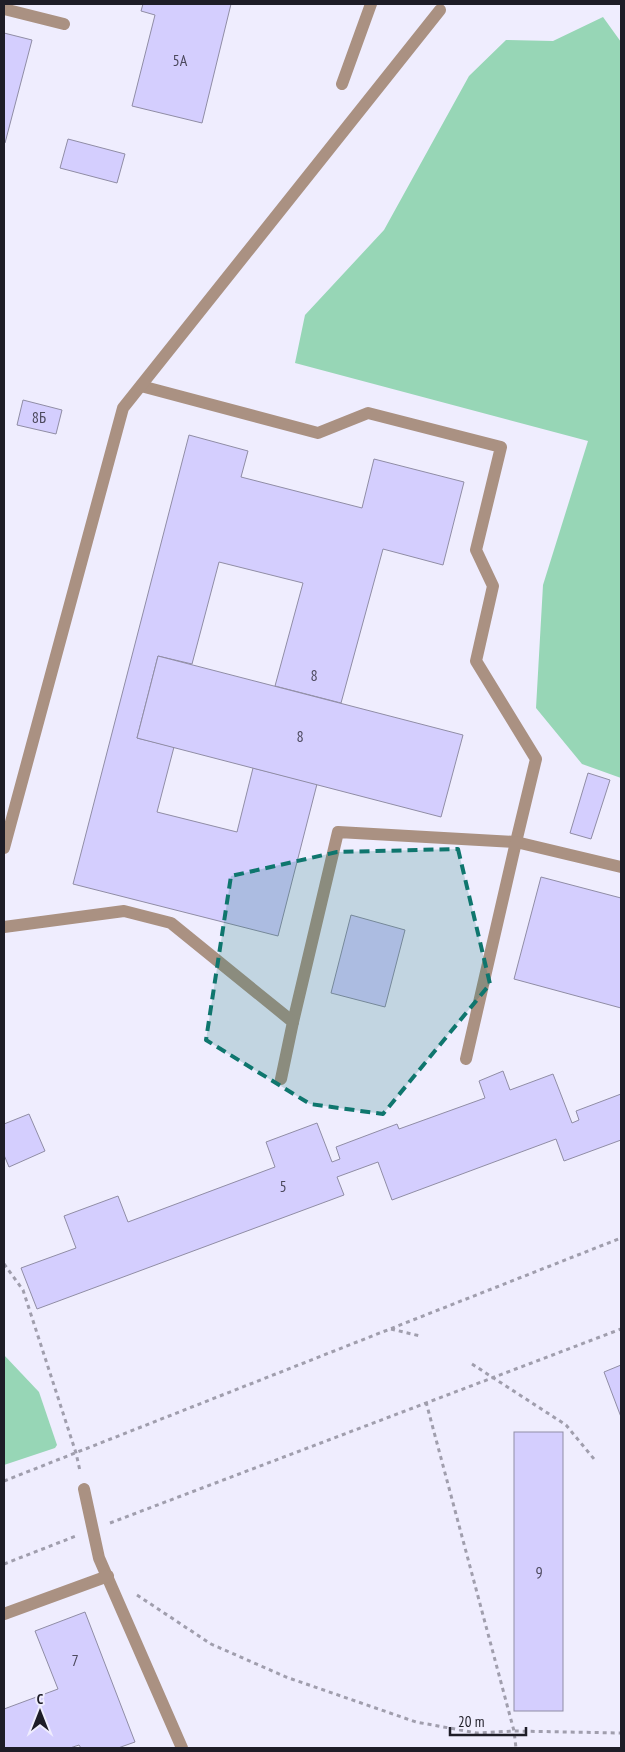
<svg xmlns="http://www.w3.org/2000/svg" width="625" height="1752" font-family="'PT Sans Narrow',sans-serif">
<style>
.green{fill:#97d6b6}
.building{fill:#d4cefe;stroke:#908da5}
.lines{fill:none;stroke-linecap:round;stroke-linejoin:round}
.path{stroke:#a09ead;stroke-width:3;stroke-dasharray:4 4;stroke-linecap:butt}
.lane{stroke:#aa9182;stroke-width:12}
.street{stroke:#aa9182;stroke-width:12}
.marked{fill:#0f766e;fill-opacity:0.2;stroke:#0f766e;stroke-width:4;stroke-dasharray:10 6;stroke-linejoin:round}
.labels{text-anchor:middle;stroke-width:5;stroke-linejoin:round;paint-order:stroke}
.number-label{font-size:16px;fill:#4c495d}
</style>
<rect width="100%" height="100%" fill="#efedfe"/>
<!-- green -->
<g class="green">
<path d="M603,17L621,42V778L582,764L536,708L543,585L588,441L295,363L305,315L384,230L469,76L506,40L553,41Z"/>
<path d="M4,1355L39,1392L57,1445L55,1448L4,1465Z"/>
</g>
<!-- building -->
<g class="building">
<path d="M143,4H231L202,123L132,106L155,15L141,11Z"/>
<path d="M4,33L32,40L5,143L4,142Z"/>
<path d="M68,139L125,154L117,183L60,168Z"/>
<path d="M23,400L62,410L56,434L17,425Z"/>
<path d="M189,435L248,451L241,477L362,508L374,459L464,482L443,565L383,549L341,703L275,686L303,583L219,562L192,664L158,656L137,738L174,747L157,812L237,832L253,768L317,784L278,936L73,884Z"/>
<path d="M158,656L463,735L441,817L137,738Z"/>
<path d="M588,773L610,780L591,839L570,833Z"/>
<path d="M541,877L621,898V1008L514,979Z"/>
<path d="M351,915L405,930L385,1007L331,993Z"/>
<path d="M503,1071L510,1090L553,1074L572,1123L579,1120L576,1111L621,1094V1140L564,1161L556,1139L392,1200L378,1162L337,1177L344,1195L37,1309L21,1268L76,1248L64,1216L118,1196L128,1222L275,1167L266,1142L317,1123L332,1162L340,1159L336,1147L397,1124L399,1129L485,1098L479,1081Z"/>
<path d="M29,1114L45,1151L9,1167L4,1155V1124Z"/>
<path d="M621,1365V1417L604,1372Z"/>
<rect x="514" y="1432" width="49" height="279"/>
<path d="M85,1612L135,1742L118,1748H81L79,1745L70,1748H4V1709L58,1689L35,1631Z"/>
</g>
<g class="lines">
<!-- path -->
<g class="path">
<path d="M4,1264L23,1290L76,1453L80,1471"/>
<path d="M391,1329L420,1336"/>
<path d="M472,1364L566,1425L594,1459"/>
<path d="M426,1402L514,1731L516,1748"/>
<path d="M4,1481L621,1238"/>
<path d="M110,1523L621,1329"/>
<path d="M4,1564L76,1536"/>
<path d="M137,1595L211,1644L286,1677L416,1722L477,1733L514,1731L621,1733"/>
</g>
<!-- lane -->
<g class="lane">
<path d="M4,9L64,24"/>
<path d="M342,84L371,4"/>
<path d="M141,386L318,433L368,413L501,447L476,550L493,586L476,661L536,759L516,842L338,832L293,1022"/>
<path d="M4,927L124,911L171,923L293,1022L281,1079"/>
<path d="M466,1059L516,842L621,867"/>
<path d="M84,1489L99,1558L182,1748"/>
<path d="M4,1614L108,1576"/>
</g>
<!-- street -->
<path class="street" d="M4,848L123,408L440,10"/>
</g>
<!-- marked area -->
<path class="marked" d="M458,849L490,984L383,1114L310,1104L206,1040L231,876L337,852Z"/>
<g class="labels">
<!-- number labels -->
<g class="number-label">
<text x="180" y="66">5А</text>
<text x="39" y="423">8Б</text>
<text x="314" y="681">8</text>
<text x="300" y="742">8</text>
<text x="283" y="1192">5</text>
<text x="539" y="1578">9</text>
<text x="75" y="1666">7</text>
</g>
</g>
<!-- border -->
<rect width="625" height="1752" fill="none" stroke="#1e1d27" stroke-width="10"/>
<!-- north arrow -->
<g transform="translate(40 1712)" stroke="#efedfe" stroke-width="4" paint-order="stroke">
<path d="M0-4L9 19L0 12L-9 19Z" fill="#1e1d27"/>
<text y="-8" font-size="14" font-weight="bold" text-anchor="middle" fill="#1e1d27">С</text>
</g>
<!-- scale -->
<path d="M450 1727v8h76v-8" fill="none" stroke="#1e1d27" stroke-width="2.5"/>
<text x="458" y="1727" font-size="15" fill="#1e1d27" stroke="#efedfe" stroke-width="4" paint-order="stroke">20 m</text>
</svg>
